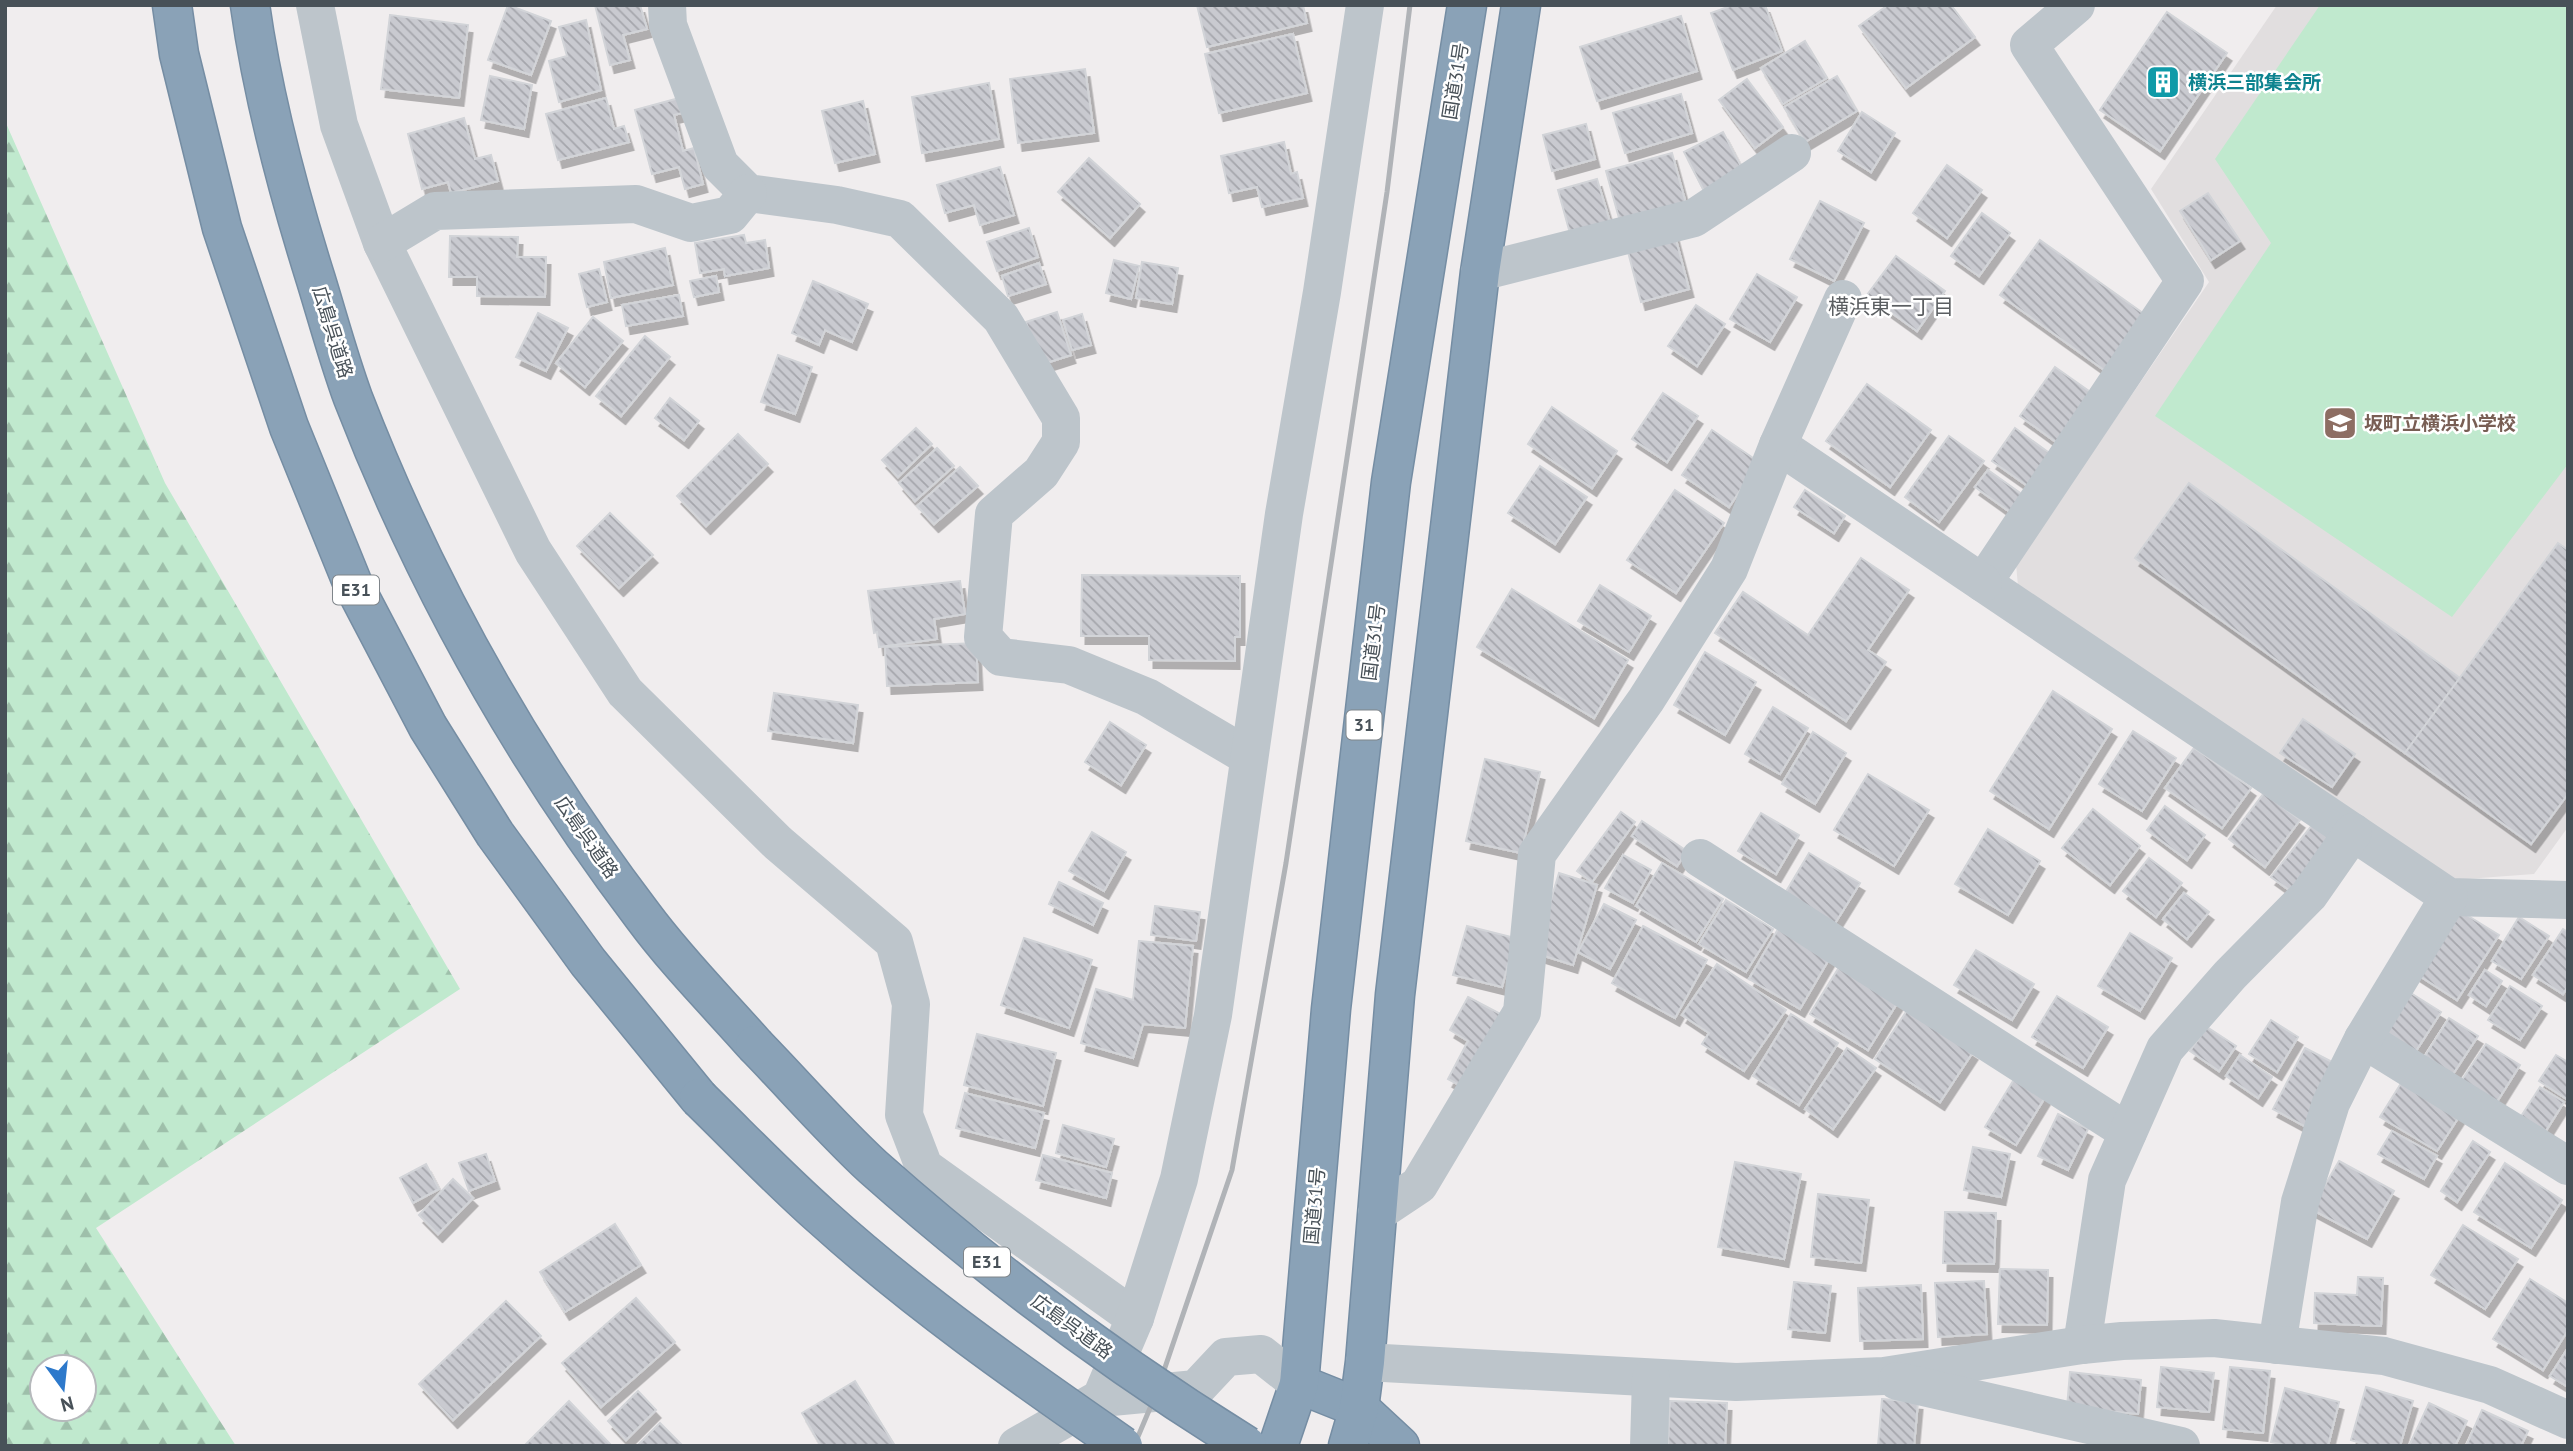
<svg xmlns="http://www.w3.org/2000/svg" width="2573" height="1451" font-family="'PT Sans','Noto Sans JP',sans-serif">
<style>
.education{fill:#e1dedf}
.forest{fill:url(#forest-firs);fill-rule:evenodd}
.pitch{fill:#c0e9ce}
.building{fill:url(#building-back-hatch);stroke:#d2d4d8;stroke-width:2;filter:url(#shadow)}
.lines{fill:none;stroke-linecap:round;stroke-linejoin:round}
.highway-casing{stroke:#758da3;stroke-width:41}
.street{stroke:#bdc5cb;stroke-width:38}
.highway{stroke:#8aa2b7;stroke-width:38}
.rail{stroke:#b0b3b7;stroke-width:5}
.highway-bridge-casing{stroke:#758da3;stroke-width:41;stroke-linecap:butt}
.highway-bridge{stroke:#8aa2b7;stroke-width:38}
.labels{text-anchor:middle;stroke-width:5;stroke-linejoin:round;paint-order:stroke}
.shield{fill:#fff;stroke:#7f858a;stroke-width:2}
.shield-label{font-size:18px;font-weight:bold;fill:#485158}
.street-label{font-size:19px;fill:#485158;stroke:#fff}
.culture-label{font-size:19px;font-weight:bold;fill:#0d838f;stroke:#fff;text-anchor:start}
.education-label{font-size:19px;font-weight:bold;fill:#785e54;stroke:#fff;text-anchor:start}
.neighbourhood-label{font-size:21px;fill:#5b5e61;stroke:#fff}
</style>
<defs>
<pattern id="forest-firs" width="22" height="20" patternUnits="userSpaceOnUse" patternTransform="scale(1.75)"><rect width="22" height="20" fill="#c0e9ce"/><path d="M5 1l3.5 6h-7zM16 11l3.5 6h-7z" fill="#9ebfaa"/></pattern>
<pattern id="building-back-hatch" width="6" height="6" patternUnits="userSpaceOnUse" patternTransform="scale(1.75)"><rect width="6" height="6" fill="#c9cad0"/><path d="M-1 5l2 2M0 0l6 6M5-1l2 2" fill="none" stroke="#a5a6ac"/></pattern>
<filter id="shadow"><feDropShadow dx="4.5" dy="8" stdDeviation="0" flood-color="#0004"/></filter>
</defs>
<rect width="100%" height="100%" fill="#f0edee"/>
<!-- education -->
<path class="education" d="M2277,5H2568V827L2534,874L2453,880L2018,586L2016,564L2209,282L2151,189Z"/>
<!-- forest -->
<path class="forest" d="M5,121L165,483L460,989L96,1228L236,1446H5ZM42,1367H84V1409H42Z"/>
<!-- pitch -->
<path class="pitch" d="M2320,5H2568V464L2452,617L2155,416L2271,243L2215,159Z"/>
<!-- building -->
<g class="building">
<path d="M508,5L551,21L531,75L488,60Z"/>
<path d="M595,5H640L647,29L623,35L630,60L610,65Z"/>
<path d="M1197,5H1303L1307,23L1207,47Z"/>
<path d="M1733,5H1765L1782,51L1733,70L1711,13Z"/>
<path d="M1888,5H1951L1975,37L1906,88L1859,26Z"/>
<path d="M2167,12L2227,53L2160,151L2100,110Z"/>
<path d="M390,15L468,25L459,98L381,89Z"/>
<path d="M1681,16L1697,71L1597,101L1580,47Z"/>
<path d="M586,20L601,90L559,102L549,61L567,56L559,27Z"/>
<path d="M1293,34L1307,93L1219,113L1205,54Z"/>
<path d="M1805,41L1827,78L1783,104L1761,68Z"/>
<path d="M1085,69L1094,133L1018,143L1010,79Z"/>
<path d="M490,76L532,85L524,129L481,120Z"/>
<path d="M1837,76L1857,111L1805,142L1784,107Z"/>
<path d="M1747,79L1783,127L1755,148L1719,100Z"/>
<path d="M989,83L999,139L922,153L912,97Z"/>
<path d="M1681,94L1692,133L1625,153L1613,113Z"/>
<path d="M606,98L614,129L624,126L629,142L558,160L546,114Z"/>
<path d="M679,98L682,113L674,115L683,151L694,148L703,184L685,189L679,167L652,174L635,110Z"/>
<path d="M863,101L875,154L835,163L822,111Z"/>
<path d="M1862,112L1895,133L1871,172L1838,151Z"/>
<path d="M464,118L475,159L491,155L498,181L451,193L448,182L422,189L408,134Z"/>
<path d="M1586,124L1595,159L1552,171L1543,135Z"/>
<path d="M1723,132L1744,172L1704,191L1684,152Z"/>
<path d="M1284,142L1291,174L1297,172L1303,198L1262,207L1257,187L1229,193L1221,156Z"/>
<path d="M1672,153L1688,211L1622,229L1606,171Z"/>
<path d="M1089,158L1140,204L1110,238L1058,192Z"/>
<path d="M1947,165L1982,190L1947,238L1913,213Z"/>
<path d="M1000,167L1014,215L980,225L974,205L945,213L937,185Z"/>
<path d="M1597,179L1611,225L1571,237L1558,190Z"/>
<path d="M2208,193L2240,241L2211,260L2180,211Z"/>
<path d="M1820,201L1864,223L1834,281L1790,259Z"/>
<path d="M1982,213L2010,233L1979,276L1951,256Z"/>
<path d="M1029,228L1038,257L997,271L987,242Z"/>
<path d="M1674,232L1689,289L1641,302L1626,244Z"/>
<path d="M744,235L746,243L765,240L769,268L725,276L724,269L700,273L695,243Z"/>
<path d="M450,236L518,237L517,257H546L545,297L477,296V277H449Z"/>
<path d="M2040,240L2147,316L2107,372L2000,295Z"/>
<path d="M665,248L673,285L611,298L604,262Z"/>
<path d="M1896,256L1945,291L1917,331L1867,295Z"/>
<path d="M1114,260L1139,266L1131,299L1106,293Z"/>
<path d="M1142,262L1178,268L1172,304L1136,298Z"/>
<path d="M1039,263L1046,284L1008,296L1002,276Z"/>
<path d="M599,269L607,302L587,307L579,274Z"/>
<path d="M1757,274L1797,297L1770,342L1730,319Z"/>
<path d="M716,276L719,292L694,297L690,281Z"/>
<path d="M813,281L868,304L852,342L825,330L819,345L792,333Z"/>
<path d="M679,295L683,316L626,326L622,305Z"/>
<path d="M1696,305L1725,324L1697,366L1668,346Z"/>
<path d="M1057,312L1071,355L1040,365L1026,322Z"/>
<path d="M538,313L568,328L546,371L516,357Z"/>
<path d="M1082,314L1091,345L1072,350L1063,320Z"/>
<path d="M593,317L623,341L585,387L556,363Z"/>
<path d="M645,336L670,357L621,416L596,396Z"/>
<path d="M778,355L812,367L795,414L761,402Z"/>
<path d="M2055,367L2096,396L2060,445L2020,416Z"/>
<path d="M1867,384L1931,430L1890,487L1826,441Z"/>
<path d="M1663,393L1698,416L1667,462L1632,439Z"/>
<path d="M670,398L699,421L684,440L655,418Z"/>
<path d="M1552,407L1617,451L1592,488L1528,444Z"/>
<path d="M916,428L932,444L898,477L882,460Z"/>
<path d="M2015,428L2052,455L2029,487L1992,461Z"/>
<path d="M1712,430L1759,462L1729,507L1682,475Z"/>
<path d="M738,434L768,464L706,526L677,496Z"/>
<path d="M1949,436L1984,461L1939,522L1905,497Z"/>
<path d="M937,448L954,466L915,501L899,483Z"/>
<path d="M1540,466L1587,497L1555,544L1508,513Z"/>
<path d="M960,467L978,486L934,524L917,506Z"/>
<path d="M1988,470L2023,495L2010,512L1975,487Z"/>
<path d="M2189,483L2460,678L2405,753L2135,558Z"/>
<path d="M1675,490L1724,523L1676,593L1627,560Z"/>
<path d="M1805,490L1845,516L1834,533L1794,507Z"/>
<path d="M610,513L653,555L619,588L577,546Z"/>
<path d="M2558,543L2568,550V794L2531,844L2405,753Z"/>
<path d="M1861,558L1909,590L1868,650L1886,662L1846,721L1715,633L1743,592L1808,635Z"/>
<path d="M1082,575L1240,576V637H1235V661L1149,660V636H1081Z"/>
<path d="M960,581L965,614L934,619L937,639L879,647L877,632L874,633L868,591Z"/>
<path d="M1600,585L1651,616L1629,652L1578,621Z"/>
<path d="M1512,589L1628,660L1594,718L1477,647Z"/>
<path d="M976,643L978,682L887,686L885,647Z"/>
<path d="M1705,652L1756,682L1725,735L1674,705Z"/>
<path d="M2053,691L2112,729L2049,829L1990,791Z"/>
<path d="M774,693L858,705L853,743L768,731Z"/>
<path d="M1773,707L1808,728L1780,774L1745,754Z"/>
<path d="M2303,719L2355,754L2332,787L2280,753Z"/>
<path d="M1110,722L1146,745L1121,785L1085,762Z"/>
<path d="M2133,731L2176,758L2142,811L2099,784Z"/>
<path d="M1813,732L1846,753L1815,804L1782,784Z"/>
<path d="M2194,748L2251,788L2222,828L2165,788Z"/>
<path d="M1485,759L1540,772L1521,853L1466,841Z"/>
<path d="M1868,774L1929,810L1894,866L1834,830Z"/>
<path d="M2264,793L2300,820L2265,867L2229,839Z"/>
<path d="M2165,806L2205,835L2187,860L2147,830Z"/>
<path d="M2093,809L2140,846L2110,885L2062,848Z"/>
<path d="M1621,812L1635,822L1592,882L1577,871Z"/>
<path d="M1761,813L1799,835L1776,874L1738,851Z"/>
<path d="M1642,821L1687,851L1677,866L1632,836Z"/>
<path d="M2313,824L2340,845L2300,898L2271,877Z"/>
<path d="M1988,829L2040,861L2008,915L1955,884Z"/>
<path d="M1092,832L1126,852L1104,891L1069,871Z"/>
<path d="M1809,853L1860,883L1834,925L1784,895Z"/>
<path d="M1623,855L1651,870L1633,903L1605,888Z"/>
<path d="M2149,858L2182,883L2156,917L2123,891Z"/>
<path d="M1662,863L1723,899L1696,942L1636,906Z"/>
<path d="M1559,873L1597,885L1573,965L1535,953Z"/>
<path d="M1059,882L1103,903L1093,925L1049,904Z"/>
<path d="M2184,893L2209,912L2187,939L2163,919Z"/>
<path d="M1726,900L1773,929L1746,972L1699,944Z"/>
<path d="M1604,904L1636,920L1610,969L1578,952Z"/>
<path d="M1155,906L1200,912L1196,941L1151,935Z"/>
<path d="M2457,909L2499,935L2457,1000L2415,973Z"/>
<path d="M2519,917L2549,936L2521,979L2492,961Z"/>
<path d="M1781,924L1832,954L1800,1009L1749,979Z"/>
<path d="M1467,926L1515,938L1502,987L1453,975Z"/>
<path d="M1643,926L1707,960L1675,1018L1612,983Z"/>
<path d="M2563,929L2568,932V986L2563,994L2533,975Z"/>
<path d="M2130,933L2172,958L2140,1011L2098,986Z"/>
<path d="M1024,938L1092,960L1069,1028L1001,1005Z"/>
<path d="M1139,941L1193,946L1185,1028L1143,1024L1133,1058L1081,1043L1096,989L1133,1000Z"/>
<path d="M1976,950L2034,984L2012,1020L1954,985Z"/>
<path d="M1843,961L1901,997L1868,1050L1810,1014Z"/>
<path d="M1717,964L1786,1010L1744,1071L1702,1044L1709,1033L1682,1015Z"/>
<path d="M2485,970L2502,981L2486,1006L2469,995Z"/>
<path d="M2510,986L2542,1006L2520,1040L2488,1020Z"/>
<path d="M2406,990L2441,1012L2414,1054L2380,1032Z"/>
<path d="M2057,996L2108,1027L2083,1068L2032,1037Z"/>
<path d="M1468,997L1508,1018L1470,1091L1448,1079L1468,1041L1450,1030Z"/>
<path d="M1908,1009L1973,1052L1940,1102L1875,1059Z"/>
<path d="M1791,1014L1838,1043L1799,1105L1753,1076Z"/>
<path d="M2449,1018L2478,1036L2451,1077L2423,1059Z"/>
<path d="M2271,1020L2298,1037L2277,1072L2249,1054Z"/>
<path d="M2207,1027L2236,1046L2219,1071L2190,1051Z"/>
<path d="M977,1034L1056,1053L1043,1106L964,1085Z"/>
<path d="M2486,1044L2520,1065L2493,1108L2458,1086Z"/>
<path d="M1847,1048L1876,1068L1833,1129L1805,1109Z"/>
<path d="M2305,1048L2338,1065L2306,1127L2273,1109Z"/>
<path d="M2240,1055L2272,1077L2258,1098L2226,1076Z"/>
<path d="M2556,1055L2568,1062V1100L2539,1081Z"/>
<path d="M2016,1076L2047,1094L2016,1145L1985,1127Z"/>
<path d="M2403,1080L2460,1115L2437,1151L2380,1117Z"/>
<path d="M2540,1087L2564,1102L2542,1137L2518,1121Z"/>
<path d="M965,1093L1044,1113L1035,1148L956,1128Z"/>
<path d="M2058,1114L2088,1129L2068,1170L2038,1156Z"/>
<path d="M1063,1125L1114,1139L1106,1167L1056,1153Z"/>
<path d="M2392,1131L2437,1156L2424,1179L2378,1154Z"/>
<path d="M2473,1141L2490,1152L2457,1202L2441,1191Z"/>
<path d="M1973,1147L2010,1154L2001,1197L1964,1190Z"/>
<path d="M486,1154L495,1181L469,1191L459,1163Z"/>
<path d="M1043,1155L1112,1173L1106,1198L1036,1180Z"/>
<path d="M2339,1161L2394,1191L2367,1239L2311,1209Z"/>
<path d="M1735,1162L1801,1174L1784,1259L1718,1247Z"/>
<path d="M2505,1163L2562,1200L2531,1248L2474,1212Z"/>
<path d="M426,1164L439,1189L413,1203L400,1178Z"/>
<path d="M453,1179L473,1198L438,1234L419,1215Z"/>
<path d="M1818,1194L1869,1200L1861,1263L1811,1257Z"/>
<path d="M1945,1212L1996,1213L1994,1264L1943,1263Z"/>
<path d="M615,1224L641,1265L565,1312L540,1272Z"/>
<path d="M2463,1225L2518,1259L2485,1309L2431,1275Z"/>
<path d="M2000,1269L2048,1270L2047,1325L1998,1324Z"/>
<path d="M2358,1277L2383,1278L2381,1326L2314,1323L2315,1293L2357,1295Z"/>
<path d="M2530,1279L2568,1303V1330L2543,1370L2493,1339Z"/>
<path d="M1984,1281L1987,1334L1938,1337L1935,1283Z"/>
<path d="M1794,1282L1831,1286L1825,1333L1788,1329Z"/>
<path d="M1921,1285L1923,1339L1860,1341L1858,1288Z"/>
<path d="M636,1298L675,1342L601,1407L562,1363Z"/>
<path d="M506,1301L541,1336L453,1420L419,1384Z"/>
<path d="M2568,1348V1387L2550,1376Z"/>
<path d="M2161,1367L2214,1373L2209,1412L2157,1407Z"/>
<path d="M2230,1367L2270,1371L2263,1433L2223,1429Z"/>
<path d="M2070,1372L2141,1380L2138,1414L2067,1407Z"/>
<path d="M855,1381L895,1446H821L802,1413Z"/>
<path d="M2366,1387L2413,1401L2400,1446H2371L2351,1440Z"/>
<path d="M2285,1388L2339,1402L2328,1446H2289L2271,1442Z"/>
<path d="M638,1391L656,1410L626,1440L608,1421Z"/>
<path d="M1882,1399L1918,1402L1914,1446H1878Z"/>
<path d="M569,1401L612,1446H524Z"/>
<path d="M1670,1401L1727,1403L1725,1446H1668Z"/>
<path d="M2429,1403L2467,1421L2455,1446H2409Z"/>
<path d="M2482,1410L2528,1431L2521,1446H2466Z"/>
<path d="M660,1423L683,1446H637Z"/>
</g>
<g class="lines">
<!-- highway casing -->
<g class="highway-casing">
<g id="highway">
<path d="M172,5L179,54L222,228L289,427L352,582L428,727L495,834L588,962L699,1098"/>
<path d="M250,5C263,98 288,191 316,280C328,319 339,360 353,398C425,584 523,758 643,916C677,962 718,1003 755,1045"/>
<path d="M1299,1384L1359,1408L1400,1446"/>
<path d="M1278,1446L1299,1384L1331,1009L1391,482L1467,5"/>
<path d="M1348,1446L1359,1408L1365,1362L1395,995L1480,272L1521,5"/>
</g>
</g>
<!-- street -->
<g class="street">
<path d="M315,5L339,125L382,243L533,551L625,692L778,843L894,942L911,1004L904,1115L924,1167L1135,1318"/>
<path d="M667,5L668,25L720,165L748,193L837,205L900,219L1001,318L1061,418V442L1041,473L994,514L983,637L1001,657L1069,665L1147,697L1249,757"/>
<path d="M2076,5L2029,45L2185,281L1983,583L2449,897L2568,900"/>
<path d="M382,243L435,211L636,204L691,223L730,215L748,193"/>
<path d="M1480,272L1694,218L1792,153"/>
<path d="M1778,445L1983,583"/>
<path d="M1700,858L2128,1132"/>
<path d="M2363,1039L2568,1166"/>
<path d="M1377,1213L1419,1185L1522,1012L1537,854L1646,700L1729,569L1778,445L1843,299"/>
<path d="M2082,1345L2107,1180L2165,1049L2230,975L2309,895L2353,832"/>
<path d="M2277,1345L2300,1202L2331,1103L2363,1039L2449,897"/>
<path d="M1365,1362L1736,1382L1884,1376L2082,1345L2122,1341L2214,1338L2384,1356L2490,1385L2568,1420"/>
<path d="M1897,1381L2181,1446"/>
<path d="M1101,1398L1196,1389L1226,1357L1261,1354L1299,1384"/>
<path d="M1017,1446L1101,1398L1135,1318L1179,1179L1213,1015L1284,514L1322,292L1365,5"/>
<path d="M1649,1446L1651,1378"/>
</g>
<!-- highway -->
<use href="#highway" class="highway"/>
<!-- rail -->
<path class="rail" d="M1134,1446L1156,1394L1232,1170L1286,863L1387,192L1410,5"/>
<!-- highway-bridge casing -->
<g class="highway-bridge-casing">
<g id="highway-bridge">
<path d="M755,1045C794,1085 832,1129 873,1167C989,1270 1115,1364 1247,1446"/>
<path d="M699,1098C740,1138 779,1179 822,1217C915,1301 1019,1374 1123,1446"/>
</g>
</g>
<!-- highway-bridge -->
<use href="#highway-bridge" class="highway-bridge"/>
</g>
<!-- icons -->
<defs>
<g id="building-square" transform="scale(1.75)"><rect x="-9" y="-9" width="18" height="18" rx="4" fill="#0f9aa8" stroke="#fff"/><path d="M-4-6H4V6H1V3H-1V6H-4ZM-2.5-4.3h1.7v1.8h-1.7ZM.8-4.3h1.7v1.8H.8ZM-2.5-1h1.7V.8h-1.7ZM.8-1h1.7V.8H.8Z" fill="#fff"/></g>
<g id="school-square" transform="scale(1.75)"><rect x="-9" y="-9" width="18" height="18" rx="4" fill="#8d6e63" stroke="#fff"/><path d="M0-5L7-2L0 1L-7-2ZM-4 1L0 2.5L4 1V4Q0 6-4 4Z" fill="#fff"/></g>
</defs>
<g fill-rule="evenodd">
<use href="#building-square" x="2163" y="82"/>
<use href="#school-square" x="2340" y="423"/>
</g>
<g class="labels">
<!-- shield labels -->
<g class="shield">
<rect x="333" y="575.5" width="46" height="29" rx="5"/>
<rect x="1346.5" y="710.5" width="35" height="29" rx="5"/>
<rect x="964" y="1247.5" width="46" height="29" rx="5"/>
</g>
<g class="shield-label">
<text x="356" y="596">E31</text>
<text x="1364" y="731">31</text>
<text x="987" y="1268">E31</text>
</g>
<!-- street labels -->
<g class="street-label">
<text transform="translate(1455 81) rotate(-81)" y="7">国道31号</text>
<text transform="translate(333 332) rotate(73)" y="7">広島呉道路</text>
<text transform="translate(1373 642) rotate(-83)" y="7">国道31号</text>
<text transform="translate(587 837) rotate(55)" y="7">広島呉道路</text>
<text transform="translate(1314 1206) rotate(-85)" y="7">国道31号</text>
<text transform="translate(1072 1326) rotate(36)" y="7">広島呉道路</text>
</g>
<!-- culture labels -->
<g class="culture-label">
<text x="2188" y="89">横浜三部集会所</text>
</g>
<!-- education labels -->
<g class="education-label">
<text x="2364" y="430">坂町立横浜小学校</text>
</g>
<!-- neighbourhood labels -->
<g class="neighbourhood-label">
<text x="1891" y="314">横浜東一丁目</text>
</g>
</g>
<!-- border -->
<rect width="2573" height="1451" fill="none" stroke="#485158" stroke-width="14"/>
<!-- north arrow -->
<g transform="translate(63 1388) rotate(165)"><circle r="33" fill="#ffffff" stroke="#b6b9bc" stroke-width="2"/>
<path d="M0-5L12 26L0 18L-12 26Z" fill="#2d79cb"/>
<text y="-10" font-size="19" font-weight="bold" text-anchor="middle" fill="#485158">N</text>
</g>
</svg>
